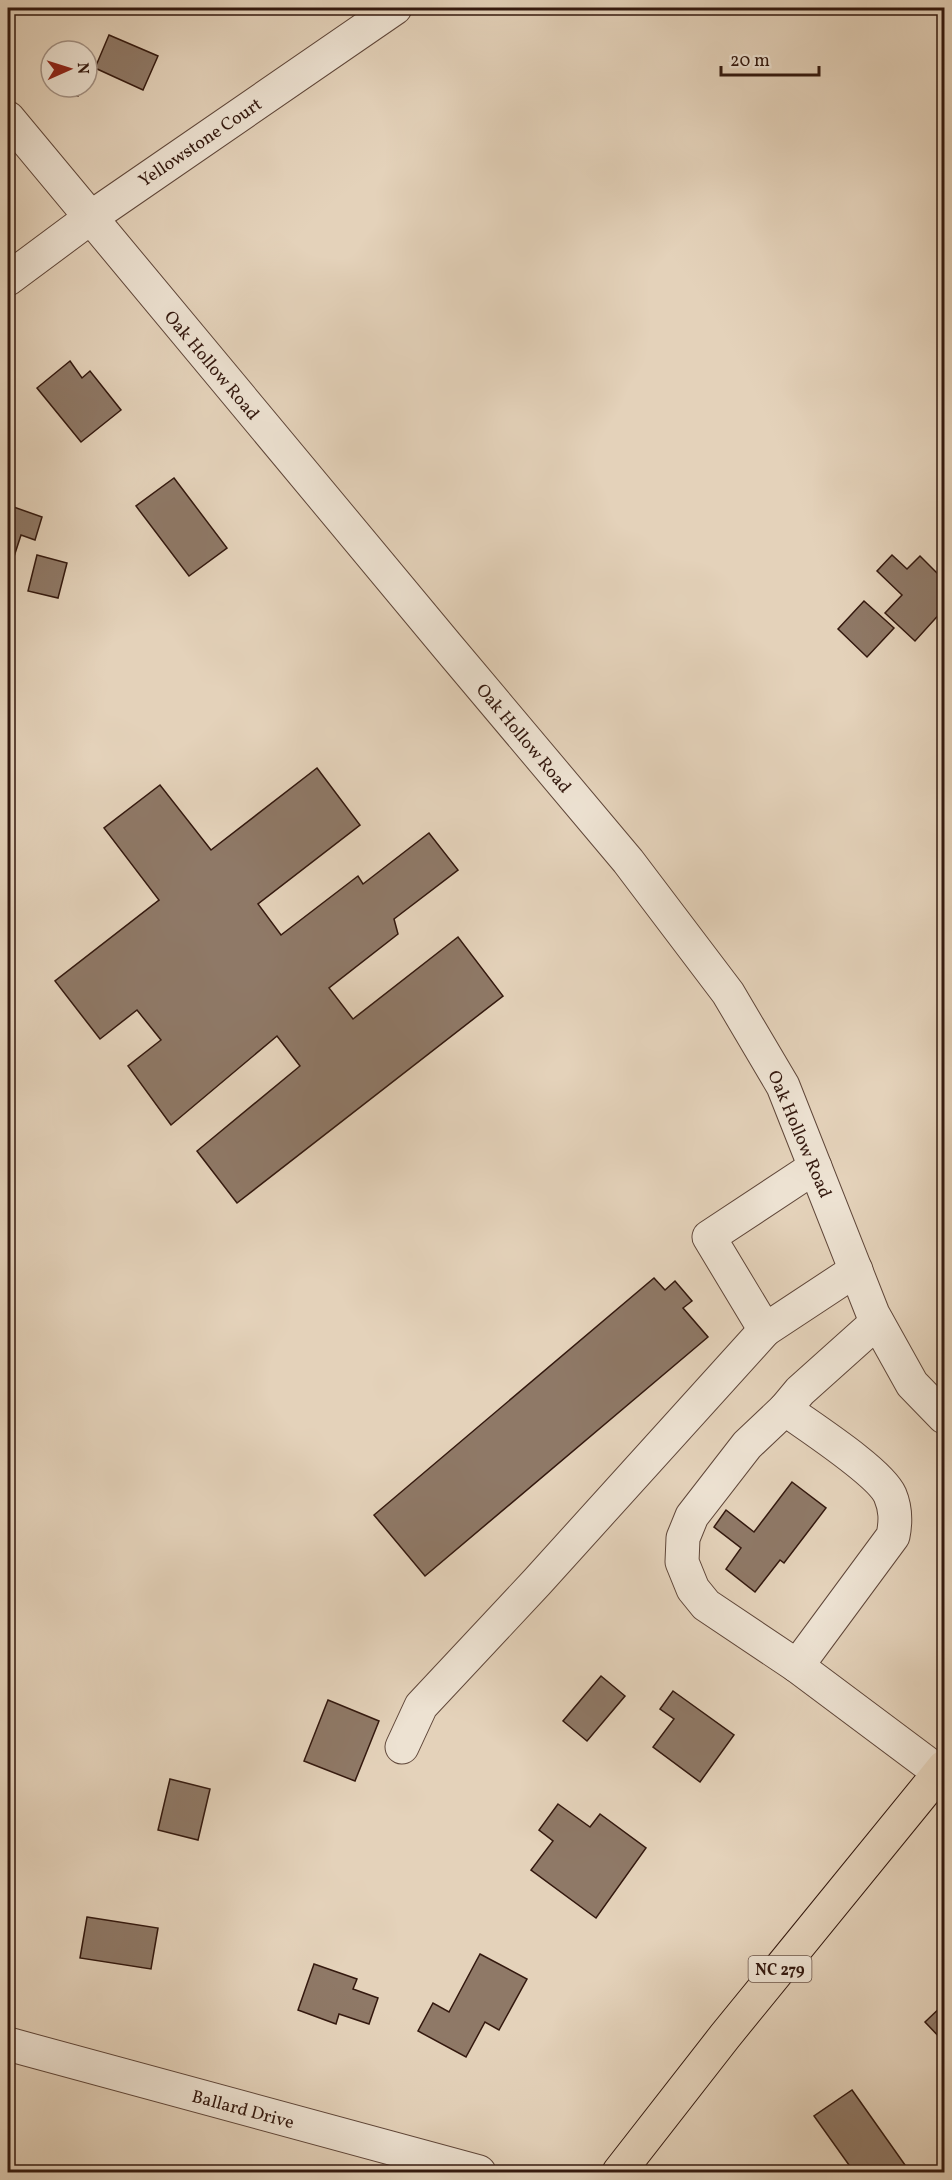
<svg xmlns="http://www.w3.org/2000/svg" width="952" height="2180" font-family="Vollkorn,serif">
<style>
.building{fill:#8f7967;stroke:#33180e;stroke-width:1.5}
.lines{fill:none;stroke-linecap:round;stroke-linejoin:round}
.minor-casing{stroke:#5f4639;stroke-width:35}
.major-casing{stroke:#33180e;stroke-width:35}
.minor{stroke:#ede2d2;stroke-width:33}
.major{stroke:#e4d2ba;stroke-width:33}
.labels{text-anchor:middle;stroke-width:4.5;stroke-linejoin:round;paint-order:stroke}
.shield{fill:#ede2d2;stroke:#6b5549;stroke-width:1.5}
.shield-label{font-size:16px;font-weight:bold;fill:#33180e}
.street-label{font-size:18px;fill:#33180e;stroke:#ede2d2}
</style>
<rect width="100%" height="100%" fill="#e4d2ba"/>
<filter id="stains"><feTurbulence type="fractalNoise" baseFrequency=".00333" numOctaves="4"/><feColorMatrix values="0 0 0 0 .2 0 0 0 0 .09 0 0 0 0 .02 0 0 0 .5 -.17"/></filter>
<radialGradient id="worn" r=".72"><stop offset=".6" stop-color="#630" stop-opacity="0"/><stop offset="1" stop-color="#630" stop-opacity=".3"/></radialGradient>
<!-- building -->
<g class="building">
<path d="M109,35L158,56L143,90L95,68Z"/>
<path d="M57,87H82L78,96Z"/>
<path d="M70,361L82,378L90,371L121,410L81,442L37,388Z"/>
<path d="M174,478L227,548L189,576L136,506Z"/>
<path d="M8,505L42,517L35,540L21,535L8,575Z"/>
<path d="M37,555L67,563L58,598L28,591Z"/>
<path d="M892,555L907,569L920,556L944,580V609L915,641L885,613L902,595L877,571Z"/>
<path d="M864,601L894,628L867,657L838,629Z"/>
<path d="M317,768L360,825L258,904L281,935L358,876L363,884L429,833L458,870L394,919L398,934L329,988L353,1019L458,937L503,996L237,1203L197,1151L300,1066L277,1036L171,1125L128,1066L161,1040L137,1010L100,1039L55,981L159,900L104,828L160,785L211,850Z"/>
<path d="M654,1278L665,1290L675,1281L692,1301L683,1308L708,1337L425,1576L374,1515Z"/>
<path d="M792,1482L826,1508L784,1563L780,1560L755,1592L726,1569L741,1548L714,1527L726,1510L754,1532Z"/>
<path d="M601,1676L625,1696L587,1741L563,1721Z"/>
<path d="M673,1691L734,1735L700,1782L653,1747L674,1719L660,1709Z"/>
<path d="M328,1700L379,1721L355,1781L304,1761Z"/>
<path d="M170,1779L210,1789L198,1840L158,1830Z"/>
<path d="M558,1804L590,1827L600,1814L646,1848L596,1918L531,1870L553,1841L539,1830Z"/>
<path d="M87,1917L158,1928L151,1969L80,1958Z"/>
<path d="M480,1954L527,1979L499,2030L485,2022L466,2057L418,2031L433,2003L449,2012Z"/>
<path d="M314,1964L357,1979L353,1989L378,1998L369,2024L339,2014L336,2024L298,2010Z"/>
<path d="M944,2004V2042L925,2022Z"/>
<path d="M852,2090L910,2172H854L814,2116Z"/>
</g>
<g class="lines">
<!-- minor casing -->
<g class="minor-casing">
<g id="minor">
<path d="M8,118L448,647L628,861L728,993L783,1086L873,1314L912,1384L944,1417"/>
<path d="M8,279L90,218L395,8"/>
<path d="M815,1167L709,1237L765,1330L856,1270"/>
<path d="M877,1322L800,1391L785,1409C808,1426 879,1471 890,1495C896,1509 896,1521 893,1536L797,1666L940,1773"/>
<path d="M785,1409L747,1445L692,1516L683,1538L682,1562L693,1589L706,1605L797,1666"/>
<path d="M402,1747L421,1706L537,1582L765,1330"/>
<path d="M8,2044L479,2172"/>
</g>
</g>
<!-- major casing -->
<g class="major-casing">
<path id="major" d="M619,2172L725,2036L944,1767"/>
</g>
<!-- minor -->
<use href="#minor" class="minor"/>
<!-- major -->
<use href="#major" class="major"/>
</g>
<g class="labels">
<!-- shield labels -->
<rect class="shield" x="748.5" y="1956" width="63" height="26" rx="4.5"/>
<g class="shield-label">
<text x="780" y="1975">NC 279</text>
</g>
<!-- street labels -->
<g class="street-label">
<text transform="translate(200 142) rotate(-34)" y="6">Yellowstone Court</text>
<text transform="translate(212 365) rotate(50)" y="6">Oak Hollow Road</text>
<text transform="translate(524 738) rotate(50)" y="6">Oak Hollow Road</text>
<text transform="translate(800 1134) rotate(67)" y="6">Oak Hollow Road</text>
<text transform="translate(243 2109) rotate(15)" y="6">Ballard Drive</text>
</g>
</g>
<!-- margin -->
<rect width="952" height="2180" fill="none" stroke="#e4d2ba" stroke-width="30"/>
<rect x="9" y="9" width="934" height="2162" fill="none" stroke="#33180e" stroke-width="3"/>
<rect x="15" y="15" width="922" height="2150" fill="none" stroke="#33180e" stroke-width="1.5"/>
<!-- north arrow -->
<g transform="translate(69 69) rotate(87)"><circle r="28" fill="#ede2d2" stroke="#a39184" stroke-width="1.5"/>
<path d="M0-4.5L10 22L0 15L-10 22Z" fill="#8f2418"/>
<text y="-9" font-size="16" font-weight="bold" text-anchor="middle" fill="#33180e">N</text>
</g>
<!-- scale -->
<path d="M721 66v9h98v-9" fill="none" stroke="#33180e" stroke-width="3"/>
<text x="730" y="66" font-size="18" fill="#33180e" stroke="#ede2d2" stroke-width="4.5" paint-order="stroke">20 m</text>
<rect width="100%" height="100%" filter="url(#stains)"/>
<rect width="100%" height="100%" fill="url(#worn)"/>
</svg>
